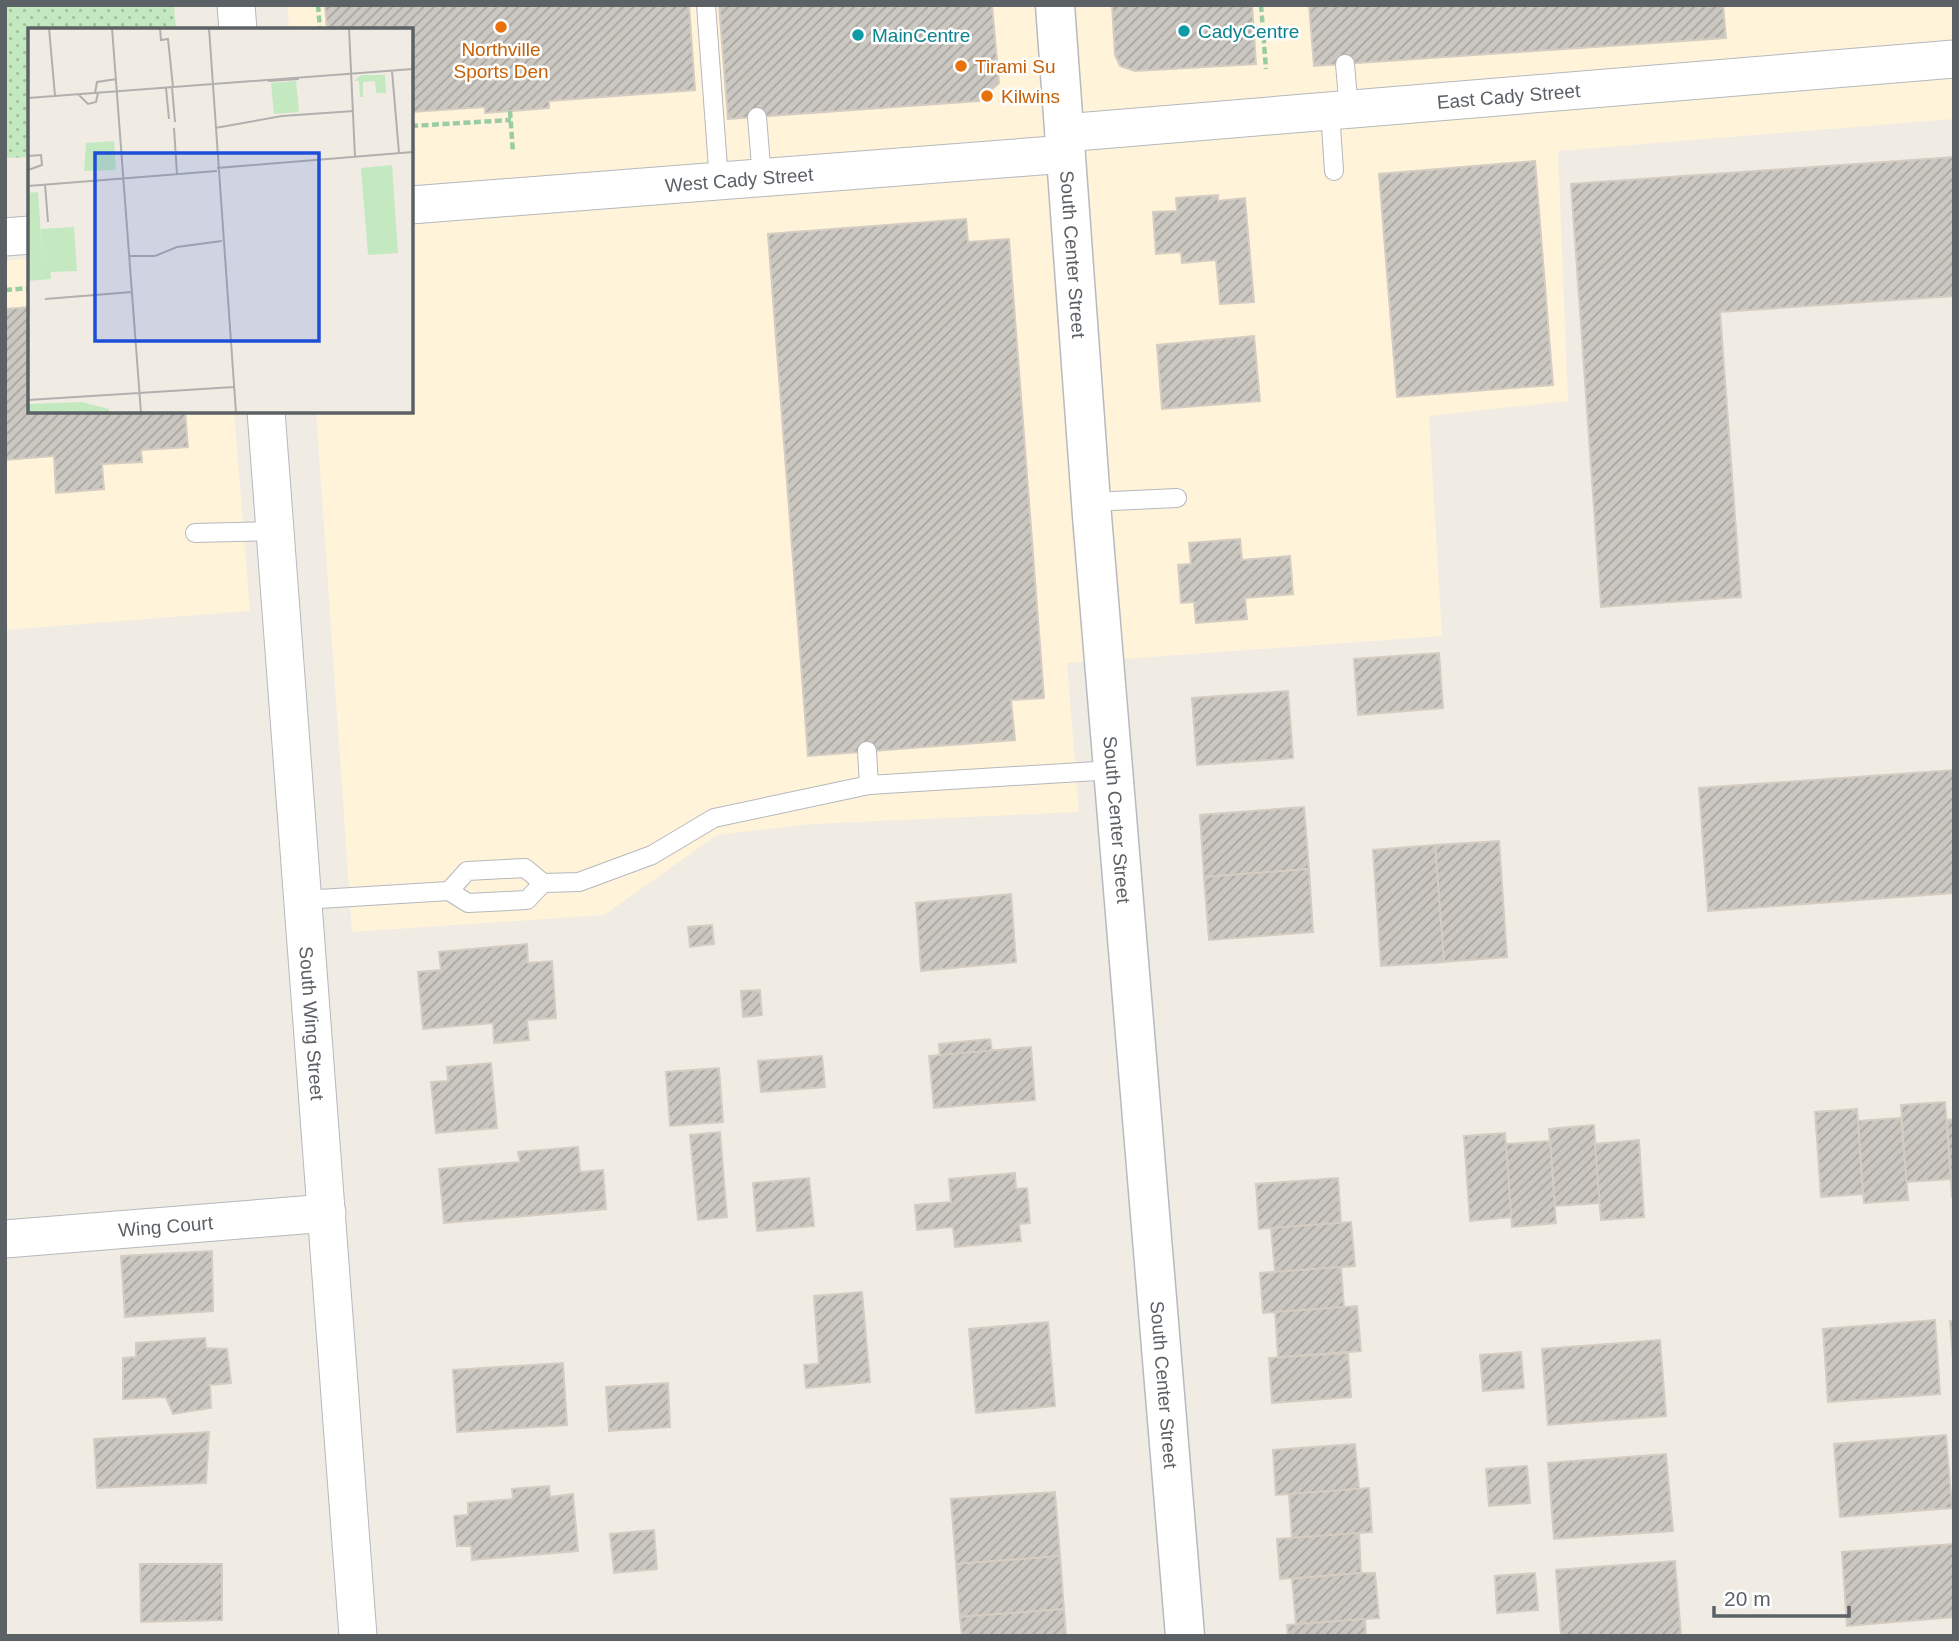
<svg xmlns="http://www.w3.org/2000/svg" width="1959" height="1641" font-family="Helvetica,sans-serif">
<style>
.commercial{fill:#fff3da}
.park{fill:url(#park-dots)}
.building{fill:url(#building-hatch);stroke:#d5cdc2;stroke-width:2}
.lines{fill:none;stroke-linecap:round;stroke-linejoin:round}
.lane-casing{stroke:#b5b8bc;stroke-width:20}
.street-casing{stroke:#b5b8bc;stroke-width:39}
.secondary-casing{stroke:#b6babf;stroke-width:41}
.path{stroke:#9acca3;stroke-width:4.5;stroke-dasharray:7 3.5;stroke-linecap:butt}
.lane{stroke:#fff;stroke-width:18}
.street{stroke:#fff;stroke-width:37}
.secondary{stroke:#fff;stroke-width:38}
.food-dot{fill:#e8710a;stroke:#fff;stroke-width:2.5}
.culture-dot{fill:#0f9aa8;stroke:#fff;stroke-width:2.5}
.labels{text-anchor:middle;stroke-width:5;stroke-linejoin:round;paint-order:stroke}
.culture-label{font-size:19px;fill:#0d838f;stroke:#fff;text-anchor:start}
.food-label{font-size:19px;fill:#c56008;stroke:#fff;text-anchor:start}
.street-label{font-size:19px;fill:#5c6166;stroke:#fff}
.inset-road{fill:none;stroke:#b1b0ae;stroke-width:2}
.view{fill:#1d4ed8;fill-opacity:0.15;stroke:#1d4ed8;stroke-width:3.5}
.inset-edge{fill:none;stroke:#5c6166;stroke-width:3.5}
</style>
<defs>
<pattern id="park-dots" width="8" height="8" patternUnits="userSpaceOnUse" patternTransform="scale(1.75)"><rect width="8" height="8" fill="#c4e8c0"/><path d="M2 2h.1M6 6h.1" fill="none" stroke="#a2bfa0" stroke-width="1.8" stroke-linecap="round"/></pattern>
<pattern id="building-hatch" width="6" height="6" patternUnits="userSpaceOnUse" patternTransform="scale(1.75)"><rect width="6" height="6" fill="#cbc7c1"/><path d="M-1 1l2-2M0 6l6-6M5 7l2-2" fill="none" stroke="#a8a5a1"/></pattern>
</defs>
<rect width="100%" height="100%" fill="#f0ece4"/>
<!-- commercial -->
<g class="commercial">
<path d="M288,5H1112L1115,55L1120,66L1135,71L1256,64L1252,5H1954V119L1558,151L1568,401L1429,416L1442,636L1067,663L1079,812L811,824L717,835L604,915L352,932L316,411H411V30H289Z"/>
<path d="M30,258V411H234L250,611L5,630V261Z"/>
</g>
<!-- park -->
<path class="park" d="M5,5H174L176,30H30V157L5,158Z"/>
<!-- building -->
<g class="building">
<path d="M325,5H689L695,90L549,101V108L485,113V107L411,112V30H327Z"/>
<path d="M719,5H992L999,83L979,101L728,119Z"/>
<path d="M1112,5H1252L1256,64L1135,71L1120,66L1115,55Z"/>
<path d="M1309,5H1723L1726,38L1314,66Z"/>
<path d="M1954,157V296L1720,312L1741,597L1601,607L1571,184Z"/>
<path d="M1535,161L1553,385L1397,397L1379,174Z"/>
<path d="M1218,195V201L1245,198L1254,302L1220,304L1216,260L1182,263L1181,252L1156,254L1153,212L1177,211L1176,198Z"/>
<path d="M966,219L968,242L1009,239L1044,698L1011,700L1015,740L808,756L768,234Z"/>
<path d="M30,307V411H185L188,447L141,450L142,462L102,464L104,489L56,493L54,456L5,460V309Z"/>
<path d="M1254,336L1260,401L1162,409L1157,345Z"/>
<path d="M1240,539L1242,560L1290,556L1293,594L1245,598L1247,619L1196,623L1194,602L1181,603L1178,565L1191,564L1189,543Z"/>
<path d="M1439,653L1443,708L1358,715L1354,659Z"/>
<path d="M1288,691L1293,758L1197,765L1192,698Z"/>
<path d="M1954,770V893L1708,911L1699,788Z"/>
<path d="M1304,807L1309,869L1204,877L1200,815Z"/>
<path d="M1499,841L1507,957L1444,962L1435,845Z"/>
<path d="M1435,845L1444,962L1381,966L1373,850Z"/>
<path d="M1309,869L1313,932L1209,940L1204,877Z"/>
<path d="M1011,894L1016,962L921,971L916,903Z"/>
<path d="M712,925L714,944L690,947L688,927Z"/>
<path d="M527,944L528,963L552,961L556,1018L527,1020L529,1040L494,1043L493,1023L423,1029L418,972L441,970L439,952Z"/>
<path d="M760,990L762,1015L743,1017L741,991Z"/>
<path d="M990,1039L992,1051L940,1056L939,1044Z"/>
<path d="M1031,1047L1035,1100L934,1108L929,1056Z"/>
<path d="M822,1056L825,1087L761,1092L758,1061Z"/>
<path d="M491,1063L497,1128L436,1133L431,1082L448,1081L447,1067Z"/>
<path d="M719,1068L723,1122L670,1126L666,1072Z"/>
<path d="M1945,1102L1951,1179L1906,1182L1901,1105Z"/>
<path d="M1857,1109L1863,1194L1821,1197L1815,1112Z"/>
<path d="M1901,1118L1908,1200L1864,1203L1858,1121Z"/>
<path d="M1954,1119V1196L1952,1197L1947,1120Z"/>
<path d="M1594,1125L1600,1203L1555,1206L1549,1129Z"/>
<path d="M720,1132L727,1217L698,1220L690,1135Z"/>
<path d="M1505,1133L1512,1217L1470,1221L1464,1136Z"/>
<path d="M1639,1140L1644,1217L1601,1220L1595,1144Z"/>
<path d="M1550,1141L1556,1223L1512,1227L1506,1144Z"/>
<path d="M578,1147L580,1172L603,1170L606,1209L444,1223L439,1169L520,1162L518,1152Z"/>
<path d="M1015,1173L1016,1189L1027,1188L1030,1223L1019,1224L1021,1241L955,1247L953,1227L917,1230L915,1205L951,1202L949,1179Z"/>
<path d="M809,1178L814,1226L757,1231L753,1183Z"/>
<path d="M1338,1178L1341,1223L1259,1229L1256,1184Z"/>
<path d="M1351,1222L1355,1266L1275,1272L1271,1228Z"/>
<path d="M212,1251L213,1311L125,1317L121,1256Z"/>
<path d="M1341,1267L1344,1307L1263,1313L1260,1273Z"/>
<path d="M862,1292L870,1382L806,1388L804,1365L819,1364L814,1296Z"/>
<path d="M1357,1306L1361,1351L1278,1357L1275,1312Z"/>
<path d="M1935,1320L1940,1394L1828,1402L1823,1329Z"/>
<path d="M1950,1321H1954V1358H1953Z"/>
<path d="M1048,1322L1055,1406L976,1413L969,1329Z"/>
<path d="M205,1338L206,1348L227,1349L231,1383L210,1385L211,1408L173,1414L166,1397L123,1399V1358L136,1357V1343Z"/>
<path d="M1660,1340L1666,1416L1548,1425L1542,1349Z"/>
<path d="M1521,1352L1524,1388L1483,1391L1480,1355Z"/>
<path d="M1348,1353L1351,1397L1272,1403L1269,1358Z"/>
<path d="M563,1363L567,1425L457,1432L453,1370Z"/>
<path d="M668,1383L670,1427L609,1431L606,1387Z"/>
<path d="M209,1432L206,1483L97,1488L94,1439Z"/>
<path d="M1946,1435L1952,1508L1840,1517L1834,1444Z"/>
<path d="M1355,1444L1359,1489L1276,1495L1273,1450Z"/>
<path d="M1666,1454L1673,1531L1554,1539L1548,1463Z"/>
<path d="M1527,1466L1530,1503L1489,1506L1486,1469Z"/>
<path d="M549,1486L550,1497L573,1494L578,1551L472,1560L471,1546H457L454,1516L468,1515V1503L513,1499L512,1489Z"/>
<path d="M1369,1488L1372,1532L1292,1538L1289,1494Z"/>
<path d="M1055,1492L1060,1556L956,1564L951,1499Z"/>
<path d="M654,1530L657,1569L614,1573L610,1534Z"/>
<path d="M1359,1533L1361,1573L1280,1579L1277,1539Z"/>
<path d="M1953,1544L1954,1617L1847,1626L1842,1552Z"/>
<path d="M1060,1556L1064,1609L960,1617L956,1564Z"/>
<path d="M1675,1561L1681,1636H1561L1556,1570Z"/>
<path d="M140,1564H222V1620L141,1622Z"/>
<path d="M1361,1573H1375L1379,1618L1296,1624L1292,1579Z"/>
<path d="M1535,1573L1538,1610L1497,1613L1495,1576Z"/>
<path d="M1064,1609L1066,1636H962L960,1617Z"/>
<path d="M1365,1619L1366,1636H1288L1287,1625Z"/>
</g>
<g class="lines">
<!-- lane casing -->
<g class="lane-casing">
<g id="lane">
<path d="M706,5L719,181"/>
<path d="M1345,64L1349,110"/>
<path d="M1330,111L1334,171"/>
<path d="M757,117L762,178"/>
<path d="M1091,502L1177,498"/>
<path d="M195,533L275,531"/>
<path d="M867,751L869,785"/>
<path d="M449,891L467,871L525,868L543,883L579,882L652,855L714,818L869,785L1113,770"/>
<path d="M303,900L449,891L468,903L527,900L543,883"/>
</g>
</g>
<!-- street casing -->
<g class="street-casing">
<g id="street">
<path d="M236,5L238,30"/>
<path id="s1" d="M1064,133L1954,59"/>
<path id="s2" d="M411,205L1066,154"/>
<path d="M5,237L30,235"/>
<path id="s3" d="M266,411L358,1636"/>
<path id="s4" d="M5,1239L327,1213"/>
</g>
</g>
<!-- secondary casing -->
<g class="secondary-casing">
<g id="secondary">
<path id="s5" d="M1055,5L1092,516L1185,1636"/>
</g>
</g>
<!-- path -->
<g class="path">
<path d="M318,5L320,30"/>
<path d="M1261,5L1266,69"/>
<path d="M510,111L513,153"/>
<path d="M411,126L511,120"/>
<path d="M5,290L30,288"/>
</g>
<!-- lane -->
<use href="#lane" class="lane"/>
<!-- street -->
<use href="#street" class="street"/>
<!-- secondary -->
<use href="#secondary" class="secondary"/>
</g>
<!-- markers -->
<g class="food-dot">
<circle cx="501" cy="27" r="7"/>
<circle cx="961" cy="66" r="7"/>
<circle cx="987" cy="96" r="7"/>
</g>
<g class="culture-dot">
<circle cx="1184" cy="31" r="7"/>
<circle cx="858" cy="35" r="7"/>
</g>
<g class="labels">
<!-- culture labels -->
<g class="culture-label">
<text x="1198" y="38">CadyCentre</text>
<text x="872" y="42">MainCentre</text>
</g>
<!-- food labels -->
<g class="food-label">
<text x="501" y="56" text-anchor="middle">Northville<tspan x="501" dy="22">Sports Den</tspan></text>
<text x="975" y="73">Tirami Su</text>
<text x="1001" y="103">Kilwins</text>
</g>
<!-- street labels -->
<g class="street-label">
<text dy="7" stroke="none"><textPath href="#s1" startOffset="446">East Cady Street</textPath></text>
<text dy="7" stroke="none"><textPath href="#s2" startOffset="329">West Cady Street</textPath></text>
<text dy="7" stroke="none"><textPath href="#s5" startOffset="250">South Center Street</textPath></text>
<text dy="7" stroke="none"><textPath href="#s5" startOffset="817">South Center Street</textPath></text>
<text dy="7" stroke="none"><textPath href="#s3" startOffset="614">South Wing Street</textPath></text>
<text dy="7" stroke="none"><textPath href="#s4" startOffset="161">Wing Court</textPath></text>
<text dy="7" stroke="none"><textPath href="#s5" startOffset="1384">South Center Street</textPath></text>
</g>
</g>
<!-- overview -->
<g transform="translate(28 28)">
<rect width="385" height="385" fill="#f0ece4"/>
<path d="M54,374L81,381V385H0V376Z" fill="#c4e8c0"/>
<path d="M10,164L15,237H22L23,251L0,253V165Z" fill="#c4e8c0"/>
<path d="M268,53L271,84L246,86L243,55ZM86,113L88,142L56,143L58,115ZM364,137L370,225L340,227L333,140ZM46,199L49,243L22,244V238H15L13,201Z" fill="#c4e8c0"/>
<path d="M333,47H357L358,65H348L347,53L335,54V69H332L331,53H326Z" fill="#c4e8c0"/>
<path class="inset-road" d="M21,0L27,68M84,0L113,385M132,0L133,12L140,11L145,59M181,0L208,385M321,0L327,129M364,43L371,125M240,53L271,51M144,59L147,94M138,60L141,91M67,65L69,54L89,51M50,66L60,76L68,74L70,65M0,70L385,41M146,100L149,146M187,100L254,88L326,83M0,128L13,127L14,137L0,142M189,140L385,124M17,156L20,194M0,158L189,143M102,228H127L149,219L194,213M17,271L104,264M0,372L206,359"/>
<path class="view" d="M67,125H291V313H67Z"/>
<rect width="385" height="385" class="inset-edge"/>
</g>
<!-- border -->
<rect width="1959" height="1641" fill="none" stroke="#5c6166" stroke-width="14"/>
<!-- scale -->
<path d="M1714 1606v10h135v-10" fill="none" stroke="#5c6166" stroke-width="3.5"/>
<text x="1724" y="1606" font-size="21" fill="#5c6166" stroke="#ffffff" stroke-width="5" paint-order="stroke">20 m</text>
</svg>
